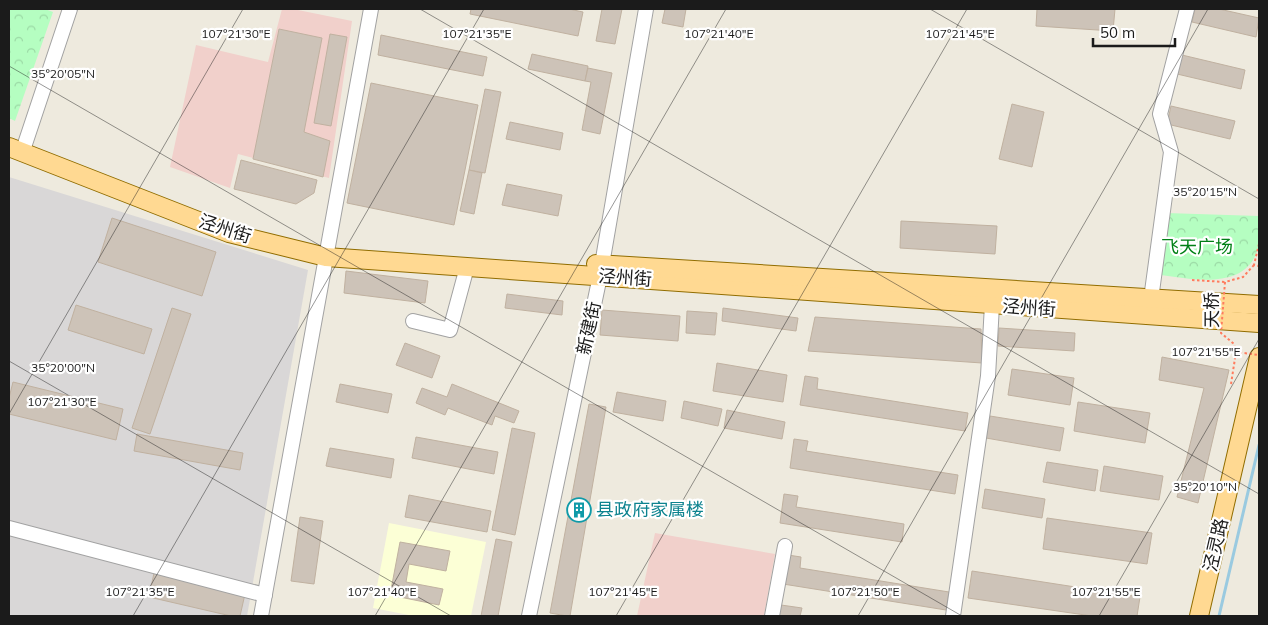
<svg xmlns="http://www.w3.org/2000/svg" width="1268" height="625" font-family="Mulish,'Noto Sans SC',sans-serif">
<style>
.residential{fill:#d9d7d7}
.commercial{fill:#f1d0cb}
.education{fill:#fcffd6}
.park{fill:url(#park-crowns)}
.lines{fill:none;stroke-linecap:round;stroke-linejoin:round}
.stream{stroke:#9acae0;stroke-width:3}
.building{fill:#cdc3b8;stroke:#c0b1a0}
.minor-casing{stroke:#a2a2a2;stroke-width:16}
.major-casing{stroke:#916d00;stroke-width:20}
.path{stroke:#ff7c5e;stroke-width:2;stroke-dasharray:2.5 2.5;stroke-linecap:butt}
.minor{stroke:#fff;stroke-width:14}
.major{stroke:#ffd992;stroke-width:18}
.path-bridge{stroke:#ff7c5e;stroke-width:2;stroke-dasharray:2.5 2.5;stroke-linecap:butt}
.ticks{fill:none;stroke:#1b1b1b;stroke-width:1;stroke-opacity:0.45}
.labels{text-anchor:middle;stroke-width:4.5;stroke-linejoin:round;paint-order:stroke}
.street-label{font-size:18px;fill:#1b1b1b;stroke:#fff}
.park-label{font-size:18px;fill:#018016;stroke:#fff}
.culture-label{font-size:18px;fill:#0d838f;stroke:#fff;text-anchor:start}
.ticks-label{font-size:12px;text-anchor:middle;fill:#1b1b1b;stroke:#fff;stroke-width:4.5;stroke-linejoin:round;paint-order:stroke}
</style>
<defs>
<pattern id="park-crowns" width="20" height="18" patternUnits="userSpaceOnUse" patternTransform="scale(1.25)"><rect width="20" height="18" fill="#b5fec1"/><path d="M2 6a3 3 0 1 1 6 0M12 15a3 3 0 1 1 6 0" fill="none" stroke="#9bd9a5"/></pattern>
</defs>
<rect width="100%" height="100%" fill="#eeeade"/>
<!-- residential -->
<path class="residential" d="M9,177L308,270L247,616H9Z"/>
<!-- commercial -->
<g class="commercial">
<path d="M282,9H293L352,21L329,178L238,154L230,188L170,167L196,45L268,62Z"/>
<path d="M655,533L775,554L764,616H637Z"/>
</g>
<!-- education -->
<path class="education" d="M389,523L486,542L471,616H414L373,608Z"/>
<!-- park -->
<g class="park">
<path d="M9,9H45L53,12L15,121L9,118Z"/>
<path d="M1166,213L1259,216C1259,225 1261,235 1259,243C1251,291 1196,280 1161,275Z"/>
</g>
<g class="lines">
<!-- stream -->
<path class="stream" d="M1219,616L1259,445"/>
</g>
<!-- building -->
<g class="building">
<path d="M471,9H569L583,12L578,36L470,14Z"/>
<path d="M602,9H622L615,44L596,41Z"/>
<path d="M665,9H686L683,27L662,23Z"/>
<path d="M1037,9H1115L1113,31L1036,26Z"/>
<path d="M1195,9H1219L1259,18L1256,37L1192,22Z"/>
<path d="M279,29L322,38L304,132L330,141L323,177L253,159Z"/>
<path d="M330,34L347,37L331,126L314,123Z"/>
<path d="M381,35L487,57L483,76L378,55Z"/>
<path d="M532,54L588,66L585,81L528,69Z"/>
<path d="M1182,55L1245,70L1241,89L1177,74Z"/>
<path d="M588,68L612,73L600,134L582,130L591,82L585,81Z"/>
<path d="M371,83L478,105L454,225L347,203Z"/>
<path d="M485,89L501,92L485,173L469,170Z"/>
<path d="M1012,104L1044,112L1032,167L999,159Z"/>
<path d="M1171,106L1235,121L1230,139L1167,124Z"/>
<path d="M510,122L563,133L560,150L506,139Z"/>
<path d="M241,160L317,180L314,193L296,204L234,189Z"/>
<path d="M469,170L482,173L474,214L460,211Z"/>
<path d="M507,184L562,195L558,216L502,205Z"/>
<path d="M112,218L216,252L202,296L98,262Z"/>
<path d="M901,221L997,226L995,254L900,248Z"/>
<path d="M346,271L428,281L425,303L344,293Z"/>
<path d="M507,294L563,301L562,315L505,308Z"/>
<path d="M76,305L152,329L144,354L68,330Z"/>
<path d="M172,308L191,314L150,434L132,428Z"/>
<path d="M723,308L798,318L796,331L722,321Z"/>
<path d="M602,310L680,316L678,341L600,335Z"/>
<path d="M687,311L717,313L715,335L686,333Z"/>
<path d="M815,317L981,329L982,363L808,351Z"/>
<path d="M999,328L1075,333L1074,351L998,346Z"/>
<path d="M405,343L440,356L432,378L396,365Z"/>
<path d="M1162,357L1229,370L1198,503L1177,497L1204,388L1159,380Z"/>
<path d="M717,363L787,375L783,402L713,391Z"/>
<path d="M1012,369L1074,378L1070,405L1008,395Z"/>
<path d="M805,376L818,378L817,389L968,413L965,431L800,405Z"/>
<path d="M13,382L123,409L116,440L9,414V398Z"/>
<path d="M340,384L392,394L388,413L336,402Z"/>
<path d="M452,384L519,411L514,423L495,416L492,425L448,408L445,415L416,403L422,388L447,397Z"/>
<path d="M617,392L666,401L663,421L613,412Z"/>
<path d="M684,401L722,409L718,426L681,418Z"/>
<path d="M1078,402L1150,413L1145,443L1074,431Z"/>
<path d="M589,404L606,407L570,616H567L550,613Z"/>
<path d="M727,410L785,422L782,439L724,428Z"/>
<path d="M990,416L1064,428L1060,451L986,438Z"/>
<path d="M512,428L535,433L515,535L492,530Z"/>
<path d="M137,434L243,453L240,470L134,451Z"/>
<path d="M416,437L498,452L494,474L412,458Z"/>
<path d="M794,439L808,441L806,451L958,475L955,494L790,468Z"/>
<path d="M330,448L394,459L391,478L326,466Z"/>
<path d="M1047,462L1098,470L1095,491L1043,482Z"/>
<path d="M1104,466L1163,476L1159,500L1100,491Z"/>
<path d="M985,489L1045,499L1042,518L982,508Z"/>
<path d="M784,494L798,496L796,507L904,524L902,542L780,523Z"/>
<path d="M409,495L491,511L487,532L405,517Z"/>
<path d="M300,517L323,521L314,584L291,581Z"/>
<path d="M1047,518L1152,533L1147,564L1043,549Z"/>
<path d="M496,539L512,542L498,616H481Z"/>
<path d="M400,542L450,551L446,571L409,564L406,582L443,589L439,605L390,595Z"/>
<path d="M788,555L801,557L800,568L949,592L946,610L783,584Z"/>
<path d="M972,571L1140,597L1137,616H1092L968,598Z"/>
<path d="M154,573L245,594L240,616H231L149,597Z"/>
<path d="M781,605L802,608L800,616H779Z"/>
</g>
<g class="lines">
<!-- minor casing -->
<g class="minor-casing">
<g id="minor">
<path d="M22,153L70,9"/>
<path d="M1151,299L1171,152L1160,114L1187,9"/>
<path d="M413,321L450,330L467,267"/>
<path d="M9,528L265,595"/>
<path d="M261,616L371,9"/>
<path d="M529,616L600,276L646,9"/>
<path d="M772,616L785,546"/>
<path d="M953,616L988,376L992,305"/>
</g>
</g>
<!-- major casing -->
<g class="major-casing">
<g id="major">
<path d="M9,147L229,233L326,257L1259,323"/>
<path d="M596,264L1259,305"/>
<path d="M1199,616L1259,357"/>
</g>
</g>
<!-- path -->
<g class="path">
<path d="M1259,244L1254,265L1259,266"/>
<path d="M1192,280L1225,282"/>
<path d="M1231,384L1236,352"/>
</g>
<!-- minor -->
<use href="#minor" class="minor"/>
<!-- major -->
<use href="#major" class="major"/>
<!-- path-bridge -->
<path class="path-bridge" d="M1254,265L1243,277L1225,282L1221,333L1234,344L1236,352L1259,355"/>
</g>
<!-- ticks -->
<path class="ticks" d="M420,9L1259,494M930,9L1259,199M9,66L962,616M9,361L451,616M9,414L243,9M133,616L484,9M375,616L726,9M616,616L967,9M858,616L1208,9M1099,616L1259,339"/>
<!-- icons -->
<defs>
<g id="building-ring" transform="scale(1.25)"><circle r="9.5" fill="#fff" stroke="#0f9aa8" stroke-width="1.5"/><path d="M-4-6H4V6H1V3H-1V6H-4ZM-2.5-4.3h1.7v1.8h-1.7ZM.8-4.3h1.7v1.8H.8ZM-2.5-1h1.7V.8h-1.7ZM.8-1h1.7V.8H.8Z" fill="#0f9aa8"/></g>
</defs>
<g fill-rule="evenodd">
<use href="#building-ring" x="579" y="510"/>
</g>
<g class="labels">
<!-- street labels -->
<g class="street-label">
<text transform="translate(225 229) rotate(18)" y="6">泾州街</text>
<text transform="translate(625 278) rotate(4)" y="6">泾州街</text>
<text transform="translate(1029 308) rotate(4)" y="6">泾州街</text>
<text transform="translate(1212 310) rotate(-90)" y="6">天桥</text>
<text transform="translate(589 328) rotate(-78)" y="6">新建街</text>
<text transform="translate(1216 545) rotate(-77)" y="6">泾灵路</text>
</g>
<!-- park labels -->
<g class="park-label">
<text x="1197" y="253">飞天广场</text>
</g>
<!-- culture labels -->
<g class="culture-label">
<text x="596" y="516">县政府家属楼</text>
</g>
</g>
<g class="ticks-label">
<text x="236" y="38">107°21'30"E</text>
<text x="477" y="38">107°21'35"E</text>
<text x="719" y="38">107°21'40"E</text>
<text x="960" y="38">107°21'45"E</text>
<text x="63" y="78">35°20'05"N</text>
<text x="1205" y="196">35°20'15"N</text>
<text x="1206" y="356">107°21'55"E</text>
<text x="63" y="372">35°20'00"N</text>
<text x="62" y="406">107°21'30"E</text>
<text x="1205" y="491">35°20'10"N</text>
<text x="140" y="596">107°21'35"E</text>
<text x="382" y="596">107°21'40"E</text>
<text x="623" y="596">107°21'45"E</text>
<text x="865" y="596">107°21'50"E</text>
<text x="1106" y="596">107°21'55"E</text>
</g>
<!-- border -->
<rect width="1268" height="625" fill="none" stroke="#1b1b1b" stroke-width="20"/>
<!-- scale -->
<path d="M1093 38v8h82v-8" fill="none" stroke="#1b1b1b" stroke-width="2.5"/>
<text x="1100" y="38" font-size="15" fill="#1b1b1b" stroke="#ffffff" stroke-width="4" paint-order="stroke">50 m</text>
</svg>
